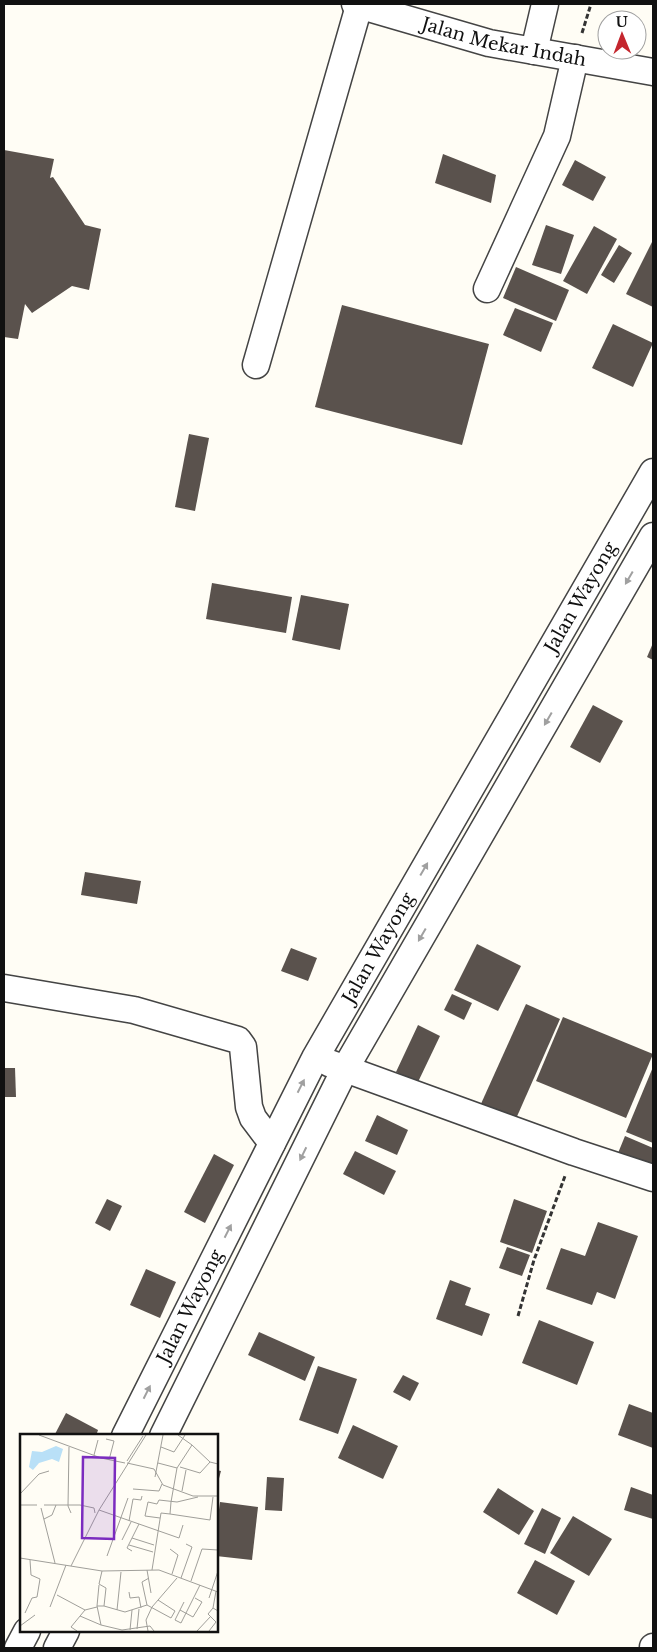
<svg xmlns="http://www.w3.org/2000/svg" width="657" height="1652" font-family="'Libre Baskerville',serif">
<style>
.building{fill:#5a524d}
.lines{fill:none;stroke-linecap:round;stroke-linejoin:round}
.minor-casing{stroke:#444;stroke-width:29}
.path{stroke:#333;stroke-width:3;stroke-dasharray:5 2.5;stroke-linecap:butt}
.minor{stroke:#fff;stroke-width:26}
.oneway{fill:#a0a0a0}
.labels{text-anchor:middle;stroke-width:5;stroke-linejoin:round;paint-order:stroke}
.street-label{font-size:18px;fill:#111;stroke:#fff}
.inset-road{fill:none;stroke:#a09f9a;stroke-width:1}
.view{fill:#7b2cbf;fill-opacity:0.15;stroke:#7b2cbf;stroke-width:2.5}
.inset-edge{fill:none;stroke:#111;stroke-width:2.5}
</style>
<rect width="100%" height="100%" fill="#fffdf5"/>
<!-- building -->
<g class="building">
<path d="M4,150L54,159L50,178L53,177L85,225L101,229L89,290L72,286L32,313L25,304L18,339L4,337Z"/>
<path d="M443,154L496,175L491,203L435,183Z"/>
<path d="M575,160L606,177L593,201L562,185Z"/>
<path d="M546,225L574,235L561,274L532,265Z"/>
<path d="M594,226L617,239L587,294L563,281Z"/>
<path d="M653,240V307L626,294Z"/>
<path d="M619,245L632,253L614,283L601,275Z"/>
<path d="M516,267L569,290L556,321L503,298Z"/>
<path d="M342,305L489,344L462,445L315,407Z"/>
<path d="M515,308L553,323L541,352L503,335Z"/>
<path d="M613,324L653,343L633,387L592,368Z"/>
<path d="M189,434L209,438L195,511L175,507Z"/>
<path d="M212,583L292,597L286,633L206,619Z"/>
<path d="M301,595L349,604L340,650L292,640Z"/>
<path d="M653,643V660L647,657Z"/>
<path d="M593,705L623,721L600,763L570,747Z"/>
<path d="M85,872L141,881L137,904L81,895Z"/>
<path d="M477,944L521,966L498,1011L454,990Z"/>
<path d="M291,948L317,958L308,981L281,971Z"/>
<path d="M452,994L472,1003L464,1020L444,1010Z"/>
<path d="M526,1004L560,1019L515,1121L480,1106Z"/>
<path d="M563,1017L653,1054L626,1118L536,1081Z"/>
<path d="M418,1025L440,1036L418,1082L396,1072Z"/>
<path d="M653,1067V1143L626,1132Z"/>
<path d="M4,1068H15L16,1097H4Z"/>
<path d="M377,1115L408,1130L397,1155L365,1141Z"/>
<path d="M625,1136L653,1148V1173L616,1158Z"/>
<path d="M355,1151L396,1171L384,1195L343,1174Z"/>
<path d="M214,1154L234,1165L205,1223L184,1212Z"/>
<path d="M107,1199L122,1206L110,1231L95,1223Z"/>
<path d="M514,1199L547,1211L532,1253L500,1242Z"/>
<path d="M598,1222L638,1236L615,1299L597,1292L592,1305L546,1289L561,1248L585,1256Z"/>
<path d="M507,1247L530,1255L522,1276L499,1268Z"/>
<path d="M146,1269L176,1282L160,1318L130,1305Z"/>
<path d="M450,1280L471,1288L465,1305L490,1314L482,1336L436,1319Z"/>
<path d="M539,1320L594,1342L577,1385L522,1363Z"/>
<path d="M259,1332L315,1357L305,1381L248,1355Z"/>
<path d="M318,1366L357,1379L338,1434L299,1420Z"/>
<path d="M403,1375L419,1383L410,1401L393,1392Z"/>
<path d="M629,1404L653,1413V1448L618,1435Z"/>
<path d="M66,1413L98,1430L96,1436H54Z"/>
<path d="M353,1425L398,1446L383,1479L338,1458Z"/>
<path d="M216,1470L221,1471L217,1486H216Z"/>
<path d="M267,1477L284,1478L282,1511L265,1510Z"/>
<path d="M631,1487L653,1495V1519L624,1510Z"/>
<path d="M498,1488L534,1511L519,1535L483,1512Z"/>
<path d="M220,1502L258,1507L252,1560L216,1556V1532Z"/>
<path d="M542,1508L561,1518L545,1554L524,1544Z"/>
<path d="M573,1516L612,1539L589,1576L550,1553Z"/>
<path d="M535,1560L575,1581L557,1615L517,1593Z"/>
</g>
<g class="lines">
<!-- minor casing -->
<g class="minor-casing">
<g id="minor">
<path id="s1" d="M355,4L489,43L653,72"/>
<path d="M534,51L545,4"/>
<path d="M487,289L557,136L575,58"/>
<path d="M256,365L359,6"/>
<path d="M4,988L134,1010L238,1040L243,1047L249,1107L253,1118L272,1143"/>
<path d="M329,1063L574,1152L653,1178"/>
<path id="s2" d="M125,1436L315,1058L653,472"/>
<path d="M163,1436L345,1069L653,536"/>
<path d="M18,1648L27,1631"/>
<path d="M57,1648L66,1631"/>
<path d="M653,1648V1647"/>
</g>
</g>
<!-- path -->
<g class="path">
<path d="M582,33L591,4"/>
<path d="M518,1316L534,1260L565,1176"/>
</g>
<!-- minor -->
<use href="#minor" class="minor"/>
</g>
<!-- one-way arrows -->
<defs><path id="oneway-solid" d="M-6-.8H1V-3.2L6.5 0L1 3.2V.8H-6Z" transform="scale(1.25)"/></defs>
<g class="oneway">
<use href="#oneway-solid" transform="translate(629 578) rotate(120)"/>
<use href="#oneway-solid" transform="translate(548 719) rotate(120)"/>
<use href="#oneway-solid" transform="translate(424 869) rotate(-60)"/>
<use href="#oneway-solid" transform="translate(422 935) rotate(120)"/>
<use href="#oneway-solid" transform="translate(301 1086) rotate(-63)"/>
<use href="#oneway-solid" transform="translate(303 1154) rotate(116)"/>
<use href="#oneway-solid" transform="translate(228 1231) rotate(-63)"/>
<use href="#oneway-solid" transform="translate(147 1392) rotate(-63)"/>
</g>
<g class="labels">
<!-- street labels -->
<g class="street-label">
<text dy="6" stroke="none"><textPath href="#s1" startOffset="154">Jalan Mekar Indah</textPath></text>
<text dy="6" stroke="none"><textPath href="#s2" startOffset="955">Jalan Wayong</textPath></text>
<text dy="6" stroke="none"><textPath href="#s2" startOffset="550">Jalan Wayong</textPath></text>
<text dy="6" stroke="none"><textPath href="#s2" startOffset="145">Jalan Wayong</textPath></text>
</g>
</g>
<!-- overview -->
<g transform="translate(20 1434)">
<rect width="198" height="198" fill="#fffdf5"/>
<path d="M36,12L43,15L39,28L32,25L19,29L13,36L9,33L12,17L22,18Z" fill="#b9e0f7"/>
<path class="inset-road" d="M19,1L81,24L105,29M158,1L172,11M86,5L94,7L89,26M49,13L48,72L51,79M141,13L154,18L165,1M74,21L78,6M107,27L123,2M107,29L134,35L143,51L173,62H198M138,29L157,34M160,33L180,39L190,28L198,30M135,43L143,1M113,55L139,57L142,50M162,57L166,36M0,60L19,40L29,37M151,68L157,34L172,11L190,28M0,71H17M24,71H60L74,74L75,79M21,74L35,129M79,76L159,104L163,91M150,80L190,86L193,63M140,84L125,82L128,68L137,70L139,66L157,68L178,63M24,85L32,81L36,71M109,87L113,65L121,66L122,62M112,104L134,111M102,106L111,88M109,111L133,118M150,115L158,121L152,140M112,117L107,114L119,90M87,122L108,64M0,124L82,137L139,136L198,158M51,132L79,76L126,1M127,136L131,159M132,136L141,79L150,80L151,68M82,137L79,150L86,154L84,172H77L81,191L102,196L130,192L134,197M129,144L122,148L127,171L151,184L155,177L138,166M161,144L172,113L166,110M171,147L182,115L198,116M109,158L110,164L119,163L121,174M37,161L65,176L77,173M189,164L198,137M164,168L160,176L173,183L182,168L175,164M77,172L79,151M84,172L105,178L127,171M30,173L46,131M193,174L196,157M97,176L101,138M160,176L155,186L161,189L180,151M5,179L12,164L17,163L20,145L11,141L10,126M60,182L81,191M0,192L15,181M117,195L119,175M110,196L112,176M57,197L51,193L65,176M128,197L126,186L132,173L157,144M177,197L191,182M189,197L196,188L188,180L193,174L198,177"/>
<path class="view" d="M63,23L95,24L94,105L62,104Z"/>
<rect width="198" height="198" class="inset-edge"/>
</g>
<!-- border -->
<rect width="657" height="1652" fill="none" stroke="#111111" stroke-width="10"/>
<!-- north arrow -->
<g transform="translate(622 35) rotate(359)"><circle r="24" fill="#ffffff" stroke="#a0a0a0"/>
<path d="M0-4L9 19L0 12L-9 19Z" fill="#c4262e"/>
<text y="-8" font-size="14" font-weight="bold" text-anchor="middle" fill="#111111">U</text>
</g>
</svg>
